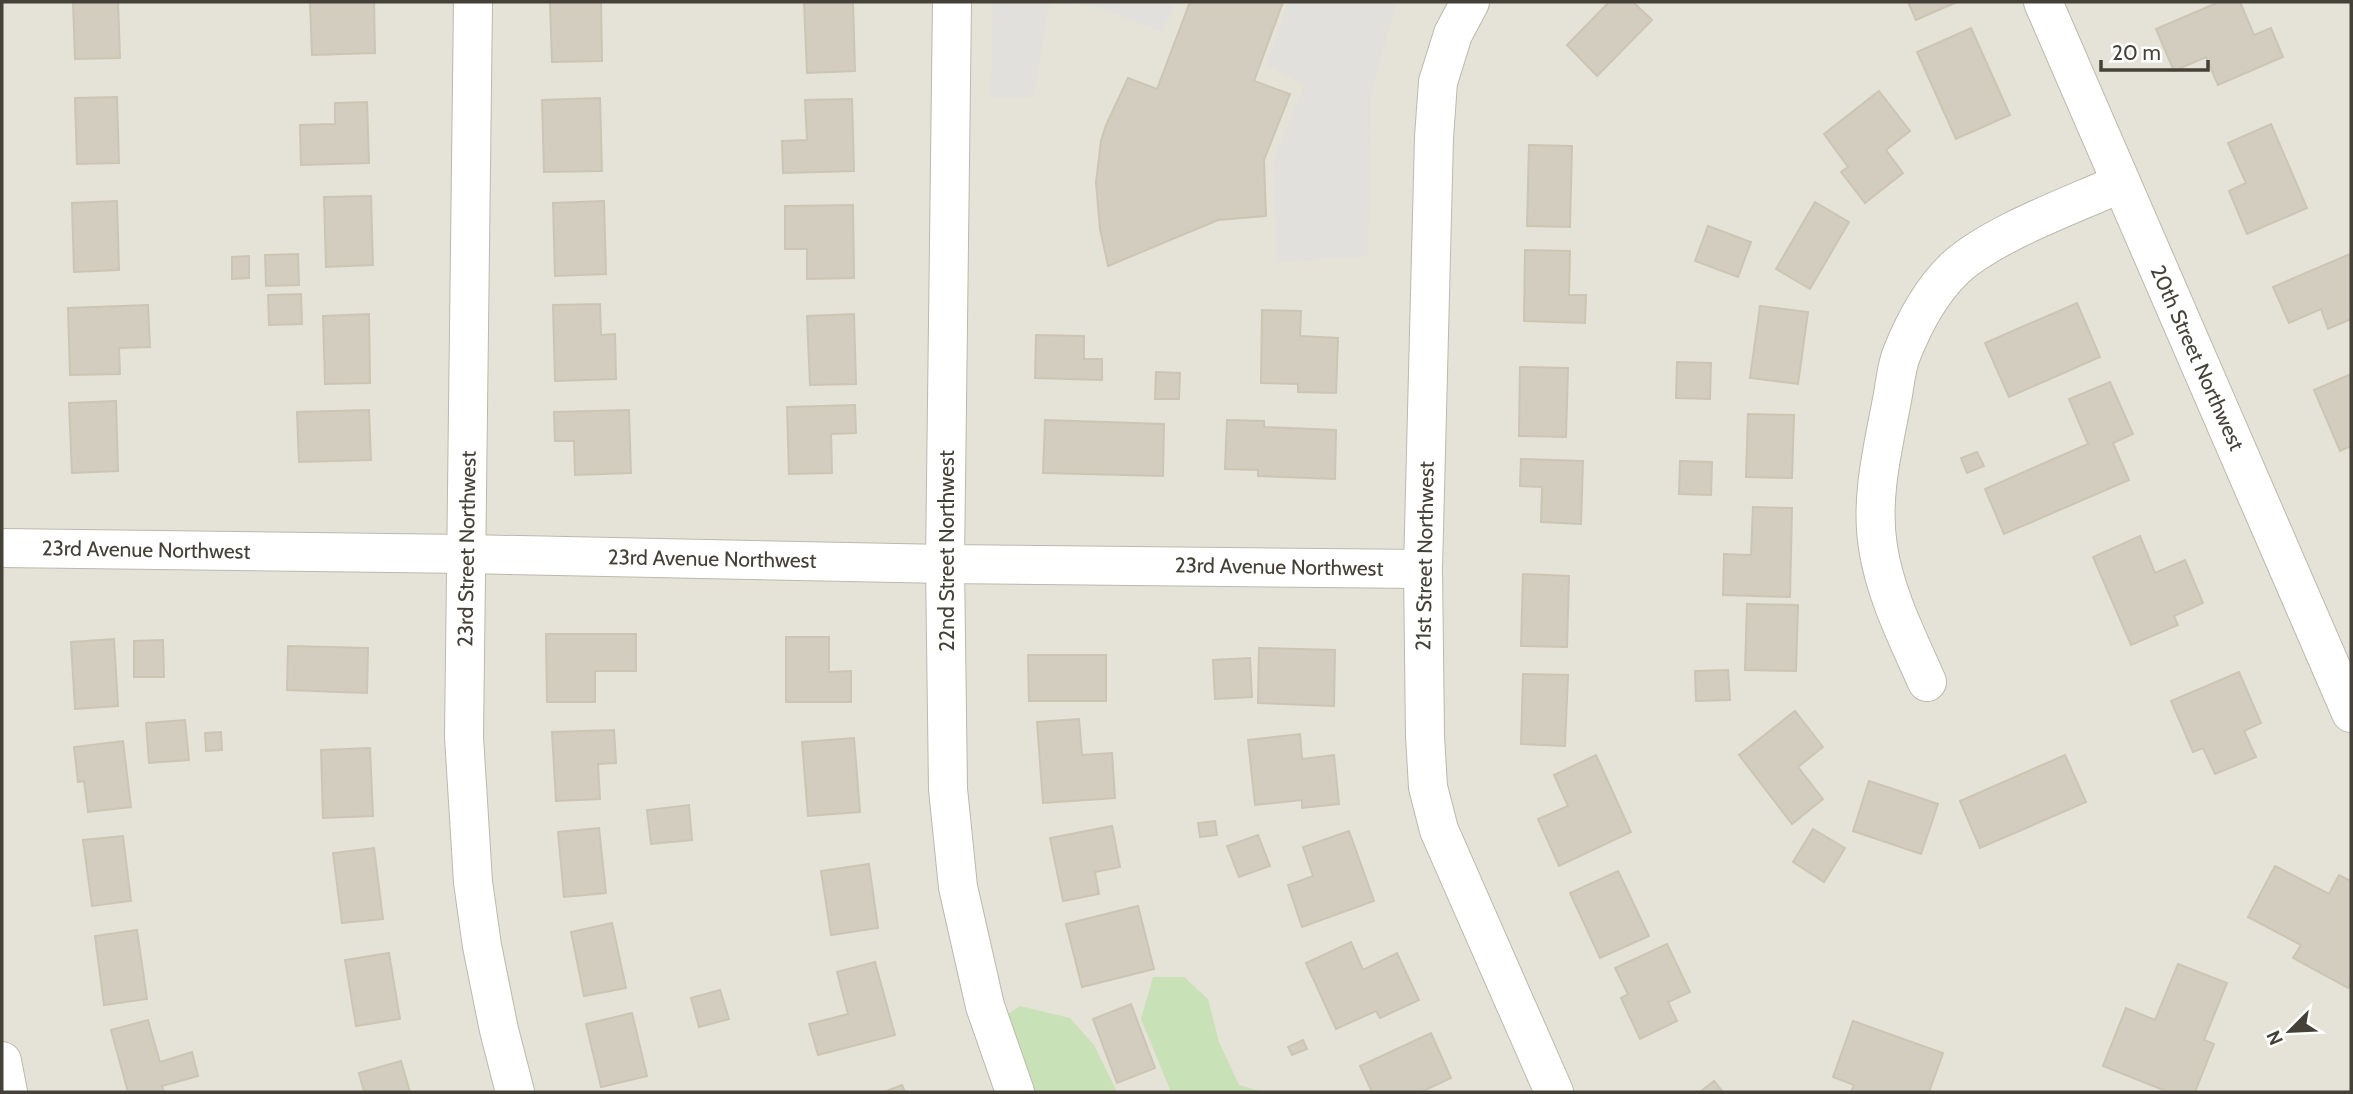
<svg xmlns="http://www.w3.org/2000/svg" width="2353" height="1094" font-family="Cabin,sans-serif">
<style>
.residential{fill:#e5e2d7}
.green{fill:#c9e1b6}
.parking{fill:#e1e0dc}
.building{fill:#d2cdbf;stroke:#ccc5b3;stroke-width:2}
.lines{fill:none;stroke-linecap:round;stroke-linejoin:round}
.minor-casing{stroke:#bcb9ac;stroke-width:40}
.minor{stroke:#fff;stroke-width:38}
.labels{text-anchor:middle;stroke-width:5;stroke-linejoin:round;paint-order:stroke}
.street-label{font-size:21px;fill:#454138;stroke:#fff}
</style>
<rect width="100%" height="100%" fill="#f2f0e8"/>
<!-- residential -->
<rect class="residential" x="2" y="2" width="2349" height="1090"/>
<!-- green -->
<g class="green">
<path d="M1153,977H1184L1208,999L1219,1042L1239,1085L1264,1092H1171L1141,1019Z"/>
<path d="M1020,1006L1070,1018L1094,1045L1117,1092H995L987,1028Z"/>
</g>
<!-- parking -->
<g class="parking">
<path d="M993,2H1050L1033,98L991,97Z"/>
<path d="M1053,2H1175L1162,32L1094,5Z"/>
<path d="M1288,2H1396L1371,96L1368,256L1277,262L1273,162L1304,85L1267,66Z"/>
</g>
<!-- building -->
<g class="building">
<path d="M73,2H118L120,58L75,59Z"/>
<path d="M310,2H374L375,53L312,55Z"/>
<path d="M550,2H601L602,61L552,62Z"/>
<path d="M804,2H853L855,71L807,73Z"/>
<path d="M1190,2H1283L1254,81L1290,94L1264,160L1266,216L1218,220L1108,266L1100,229L1096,182L1101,141L1106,125L1128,78L1157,89Z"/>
<path d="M1609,2H1633L1652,20L1597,76L1567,45Z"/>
<path d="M1908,2H1957L1916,20Z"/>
<path d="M2219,2H2240L2254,35L2271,28L2283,57L2218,85L2206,57L2174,71L2156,29Z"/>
<path d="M1971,28L2010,115L1956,139L1917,52Z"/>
<path d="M1879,91L1910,131L1886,150L1903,173L1865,203L1841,172L1848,167L1824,134Z"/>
<path d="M117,97L119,163L77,164L75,98Z"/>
<path d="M600,98L602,171L544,172L542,100Z"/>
<path d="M852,99L854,171L783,173L782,141L807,140L805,100Z"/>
<path d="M367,102L369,163L301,165L300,125L335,124V103Z"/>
<path d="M2271,124L2307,208L2247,234L2229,191L2246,183L2228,143Z"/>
<path d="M1529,145L1572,146L1570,227L1527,226Z"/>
<path d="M371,196L373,265L326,267L324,197Z"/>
<path d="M117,201L119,270L74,272L72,203Z"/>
<path d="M604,201L606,274L555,276L553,203Z"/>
<path d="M1815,202L1849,222L1810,289L1776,269Z"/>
<path d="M853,205L854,278L807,279V249H785V206Z"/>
<path d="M1708,226L1751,242L1738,277L1695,261Z"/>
<path d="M1525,250L1570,251L1569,295H1586L1585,323L1524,321Z"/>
<path d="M298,254L299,285L266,286L265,255Z"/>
<path d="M2350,254L2351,319L2328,329L2321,309L2289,323L2273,287Z"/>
<path d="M249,256V278L232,279V257Z"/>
<path d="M301,294L302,324L269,325L268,295Z"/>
<path d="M2077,303L2100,357L2009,397L1985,343Z"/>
<path d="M600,304L601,335L615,334L616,379L555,381L553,305Z"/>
<path d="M148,305L150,347L119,348L120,374L70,375L68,308Z"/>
<path d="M1760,306L1808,312L1798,384L1750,378Z"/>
<path d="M1262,310L1301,311L1300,336L1338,338L1336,393L1298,392V384L1261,383Z"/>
<path d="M369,314L370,383L325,384L323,316Z"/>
<path d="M854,314L856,384L810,385L807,316Z"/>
<path d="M1036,335L1084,336V359H1102V380L1035,378Z"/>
<path d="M1677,362L1711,363L1710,399L1676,398Z"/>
<path d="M1520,367L1568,368L1566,437L1519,436Z"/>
<path d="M1156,372L1180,373L1179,399H1155Z"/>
<path d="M2351,374V446L2340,451L2314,390Z"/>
<path d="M2110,382L2133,434L2113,443L2129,480L2004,534L1985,489L2088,444L2069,399Z"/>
<path d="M116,401L118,471L72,473L69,403Z"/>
<path d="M855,405L856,433L831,434L832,473L789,474L787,407Z"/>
<path d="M369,410L371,460L299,462L297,412Z"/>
<path d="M629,410L631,473L575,475L574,441H555L554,412Z"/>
<path d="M1748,414L1794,415L1792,478L1746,477Z"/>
<path d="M1045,420L1164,424L1163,476L1043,473Z"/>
<path d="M1227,420L1264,421V427L1336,430L1335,479L1258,476V470L1225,469Z"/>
<path d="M1977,452L1984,466L1967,473L1961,458Z"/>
<path d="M1521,459L1583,461L1581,524L1541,522L1542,487L1520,486Z"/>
<path d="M1680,461L1712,462L1711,495L1679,494Z"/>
<path d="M1753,507L1792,508L1790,597L1723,595L1724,554L1751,555Z"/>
<path d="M2140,536L2155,573L2185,560L2203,603L2174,616L2178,625L2131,645L2093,557Z"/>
<path d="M1523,574L1569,576L1567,647L1521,646Z"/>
<path d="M1747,604L1798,605L1796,671L1745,670Z"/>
<path d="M546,634H636V671H595V702H547Z"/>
<path d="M786,637H829V672L851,671V702H786Z"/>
<path d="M114,639L118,706L75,709L71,642Z"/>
<path d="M163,640L164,677H134V641Z"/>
<path d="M288,646L368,648L367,693L287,690Z"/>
<path d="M1259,648L1335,650L1334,706L1258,703Z"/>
<path d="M1028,655H1106V701H1029Z"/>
<path d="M1250,658L1252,697L1215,699L1213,660Z"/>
<path d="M1728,670L1730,700L1696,701L1695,671Z"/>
<path d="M2239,672L2261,723L2244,731L2256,757L2215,774L2203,748L2193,752L2171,701Z"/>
<path d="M1523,674L1568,675L1565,746L1521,744Z"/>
<path d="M1795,711L1823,747L1798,767L1823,799L1792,824L1739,755Z"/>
<path d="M1079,719L1082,755L1112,753L1115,798L1043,803L1037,722Z"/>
<path d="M185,720L189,760L149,763L146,723Z"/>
<path d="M614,730L616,763L598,764L600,799L556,801L552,732Z"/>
<path d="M221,732L222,750L206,751L205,733Z"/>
<path d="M1300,734L1302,759L1334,755L1339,804L1302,808V800L1255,805L1248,740Z"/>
<path d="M854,738L860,812L808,816L802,742Z"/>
<path d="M123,741L131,807L88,812L84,781L78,782L74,747Z"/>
<path d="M370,748L373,816L323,818L321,750Z"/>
<path d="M1596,755L1631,832L1559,866L1538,819L1568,806L1554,775Z"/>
<path d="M2065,755L2086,802L1980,848L1960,801Z"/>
<path d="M1869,781L1938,804L1921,854L1853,831Z"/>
<path d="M689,805L692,840L651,844L647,810Z"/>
<path d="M1215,821L1217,835L1200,837L1198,823Z"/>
<path d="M1112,826L1120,867L1095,872L1099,894L1063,901L1050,838Z"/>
<path d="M599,828L606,893L564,897L558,832Z"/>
<path d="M1813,829L1845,848L1824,882L1793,862Z"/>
<path d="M1349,831L1374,901L1302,927L1288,885L1313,876L1303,847Z"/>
<path d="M1258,835L1270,866L1239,877L1227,846Z"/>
<path d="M123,836L131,901L92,906L83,840Z"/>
<path d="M374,848L383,919L342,923L333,853Z"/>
<path d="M869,864L878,928L831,935L821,871Z"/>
<path d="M2275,866L2329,894L2339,875L2351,881V982L2348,988L2293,958L2301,945L2248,917Z"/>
<path d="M1618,871L1649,936L1600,958L1570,893Z"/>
<path d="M1138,906L1154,969L1082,987L1066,924Z"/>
<path d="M612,923L626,988L584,996L571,932Z"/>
<path d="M137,930L147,999L104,1005L95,936Z"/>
<path d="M1351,942L1363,970L1397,953L1419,1000L1380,1018L1376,1011L1336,1029L1306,963Z"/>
<path d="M1667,944L1690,992L1668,1002L1677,1021L1640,1039L1621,998L1628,994L1615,968Z"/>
<path d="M389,953L400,1019L356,1026L345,960Z"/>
<path d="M875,962L895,1035L818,1055L809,1024L848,1014L837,972Z"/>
<path d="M2178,964L2227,983L2204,1040L2214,1044L2195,1092H2168L2103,1066L2126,1008L2155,1020Z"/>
<path d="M720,990L729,1019L699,1027L691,998Z"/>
<path d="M1131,1004L1155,1068L1117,1083L1093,1019Z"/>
<path d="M632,1013L647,1076L601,1087L586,1024Z"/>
<path d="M148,1020L160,1062L192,1052L198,1076L162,1086L164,1092H128L111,1030Z"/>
<path d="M1853,1021L1943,1053L1929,1092H1851L1854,1085L1833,1077Z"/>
<path d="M1431,1033L1451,1078L1421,1092H1372L1360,1066Z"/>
<path d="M1303,1040L1307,1049L1292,1055L1288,1047Z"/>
<path d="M401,1061L410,1092H364L359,1073Z"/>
<path d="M1714,1081L1723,1092H1700Z"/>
<path d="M902,1085L905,1092H884Z"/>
</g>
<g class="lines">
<!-- minor casing -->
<g class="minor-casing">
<g id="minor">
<path d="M473,2L464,737L473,882L482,946L499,1030L515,1092"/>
<path d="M952,2L945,564L948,789L958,887L985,1006L1015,1092"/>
<path d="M1470,2L1453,34L1438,82L1434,137L1423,569L1425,736L1428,787L1439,830L1554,1092"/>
<path d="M2043,2L2351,713"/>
<path d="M2,548L466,554L945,564L1423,569"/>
<path d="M1927,682C1908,639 1885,594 1878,547C1870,498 1883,448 1892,400C1895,385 1896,367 1902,353C1914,323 1932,290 1955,268C1993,233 2073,205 2121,183"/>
<path d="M2,1061L8,1092"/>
</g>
</g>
<!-- minor -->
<use href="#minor" class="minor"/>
</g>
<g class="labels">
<!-- street labels -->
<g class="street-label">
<text transform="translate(2197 358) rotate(66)" y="7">20th Street Northwest</text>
<text transform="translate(467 549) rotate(-89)" y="7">23rd Street Northwest</text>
<text transform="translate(146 550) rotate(1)" y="7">23rd Avenue Northwest</text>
<text transform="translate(947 551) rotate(-90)" y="7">22nd Street Northwest</text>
<text transform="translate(1425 556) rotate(-89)" y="7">21st Street Northwest</text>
<text transform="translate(712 559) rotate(1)" y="7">23rd Avenue Northwest</text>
<text transform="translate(1279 567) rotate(1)" y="7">23rd Avenue Northwest</text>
</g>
</g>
<!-- border -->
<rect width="2353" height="1094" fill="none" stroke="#454138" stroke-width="7"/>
<!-- north arrow -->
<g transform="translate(2290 1031) rotate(246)" stroke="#ffffff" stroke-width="5" paint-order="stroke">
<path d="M0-5L12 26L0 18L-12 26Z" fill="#454138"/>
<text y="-10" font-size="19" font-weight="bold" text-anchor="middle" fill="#454138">N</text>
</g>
<!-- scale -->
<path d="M2101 60v10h107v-10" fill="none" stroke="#454138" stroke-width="3.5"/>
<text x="2112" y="60" font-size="21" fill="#454138" stroke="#ffffff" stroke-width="5" paint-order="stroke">20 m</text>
</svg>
